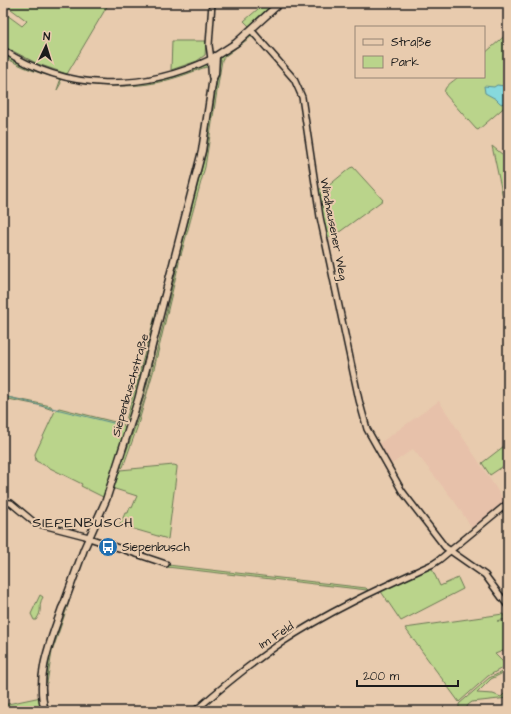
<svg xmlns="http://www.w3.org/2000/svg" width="511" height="714" font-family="'Architects Daughter',sans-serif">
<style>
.built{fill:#e7c1aa}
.green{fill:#bad48b;stroke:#6b7854}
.water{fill:#87d9dd;stroke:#5c8d90}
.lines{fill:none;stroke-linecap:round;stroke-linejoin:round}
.stream{stroke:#5c8d90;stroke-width:1}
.minor-casing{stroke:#1c1c1c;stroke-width:8}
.major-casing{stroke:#1c1c1c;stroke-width:9}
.minor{stroke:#e8cbae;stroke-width:5}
.major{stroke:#e8cbae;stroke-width:6}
.labels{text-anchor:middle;stroke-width:4;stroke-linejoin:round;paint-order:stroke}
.street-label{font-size:12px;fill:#1c1c1c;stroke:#e8cbae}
.poi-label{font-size:12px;fill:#1c1c1c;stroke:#e8cbae;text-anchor:start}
.quarter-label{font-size:14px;letter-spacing:1px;fill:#1c1c1c;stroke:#e8cbae}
</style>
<rect width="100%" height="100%" fill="#e8cbae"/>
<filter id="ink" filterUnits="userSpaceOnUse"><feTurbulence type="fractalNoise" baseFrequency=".025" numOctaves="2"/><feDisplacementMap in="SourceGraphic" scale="8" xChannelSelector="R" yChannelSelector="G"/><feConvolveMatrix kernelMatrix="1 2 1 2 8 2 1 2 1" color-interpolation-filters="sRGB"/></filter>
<g filter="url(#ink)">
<!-- built -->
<path class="built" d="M439,401L505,502L472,528L455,502L413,449L389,466L377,445Z"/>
<!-- green -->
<g class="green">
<path d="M3,3H109L67,74L38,64L3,46V12L22,26L27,21Z"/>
<path d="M265,3H274L249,26L244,21Z"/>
<path d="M508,33V104L478,130L476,129L445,94C442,87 453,82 458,77H484V54Z"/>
<path d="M250,35L255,38L251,37L248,39L224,57L222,60L205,167L181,255L180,253L206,152L221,56Z"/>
<path d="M172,41H206L205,55L197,61L171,70Z"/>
<path d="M3,52L24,64L59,77L61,83L57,90L60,81L58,78C38,73 20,67 3,56Z"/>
<path d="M206,64L210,67V74L204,132L173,253L172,254L199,153L208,93L209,69L207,67L203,68C192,72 182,76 171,79C139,89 100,87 67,81L141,83L174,77Z"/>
<path d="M492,146L508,159V222L507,216Z"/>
<path d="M353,167L383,200L334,236L327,238L317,190L327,187L350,168Z"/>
<path d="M177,258L144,397L120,467Z"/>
<path d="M179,258V263L154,369L137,428L123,467L122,468L121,466L146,396Z"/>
<path d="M171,259L172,262L152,340L128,423L126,420Z"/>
<path d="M3,396L51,406L53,410L38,405L3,398Z"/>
<path d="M59,408L123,424L126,430L105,498L81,486L82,484L36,461L35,454L55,411Z"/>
<path d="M508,443V463L490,475L482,463Z"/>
<path d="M174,465L177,466V468L168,539L120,525L125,513H128L130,507L132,508L137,496L115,489L113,490L120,470Z"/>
<path d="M168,565L366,588L369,591L368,592L367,590L167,567Z"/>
<path d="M431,567L440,586L458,578L463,589L401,621L382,593L381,590Z"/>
<path d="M40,595L43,597C37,607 44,609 36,620H34L31,614Z"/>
<path d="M69,598L70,599L52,652L47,683L46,681C48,652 59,626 69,598Z"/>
<path d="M503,614L505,619L497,621H504L508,628V649L495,654L504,663V667L488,676L459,702L405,628Z"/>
<path d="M504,671L503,673L491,679L477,693L493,694L501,697L505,693H508V698L472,702L468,705L465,711H459V704L489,678Z"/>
<path d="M41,697L43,711H3V705Z"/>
</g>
<!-- water -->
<path class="water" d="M497,85L505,86L508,89V98L502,104L500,103L496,99L485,93L484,86L494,87Z"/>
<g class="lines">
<!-- stream -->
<path class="stream" d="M3,396L121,425"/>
<!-- minor casing -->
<g class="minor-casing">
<g id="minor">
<path d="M251,30L294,79L302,97L320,217L359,400L367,429L402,491L445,547L485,575L508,606"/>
<path d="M3,50C68,92 142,92 211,59L209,45L212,3"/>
<path d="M3,502L11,503L35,523L89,537"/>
<path d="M89,538L166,564"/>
<path d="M195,711C222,687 249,665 278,645C327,612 380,588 433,564L439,560L508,503"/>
</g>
</g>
<!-- major casing -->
<g class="major-casing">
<g id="major">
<path d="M212,76L211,59L236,43L280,3"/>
<path d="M45,711C35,676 51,640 62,608L64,604L84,549L106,500L138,400L202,151L213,78L215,74L216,56"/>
</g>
</g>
<!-- minor -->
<use href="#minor" class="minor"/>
<!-- major -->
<use href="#major" class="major"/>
</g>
</g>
<!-- icons -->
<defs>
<g id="bus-disc" transform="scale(1)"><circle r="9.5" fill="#1f6fb2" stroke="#e8cbae"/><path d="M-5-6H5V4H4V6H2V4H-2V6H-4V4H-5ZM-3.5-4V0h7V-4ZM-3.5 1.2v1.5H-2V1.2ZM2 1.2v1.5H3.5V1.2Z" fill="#fff"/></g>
</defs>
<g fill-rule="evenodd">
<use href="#bus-disc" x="108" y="547"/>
</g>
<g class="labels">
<!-- street labels -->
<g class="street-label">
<text transform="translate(334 229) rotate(79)" y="4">Windhausener Weg</text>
<text transform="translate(130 385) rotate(-74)" y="4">Siepenbuschstraße</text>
<text transform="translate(276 635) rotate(-33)" y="4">Im Feld</text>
</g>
<!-- poi labels -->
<g class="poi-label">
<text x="122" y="551">Siepenbusch</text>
</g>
<!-- quarter labels -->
<g class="quarter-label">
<text x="83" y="527">SIEPENBUSCH</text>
</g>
</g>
<!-- margin -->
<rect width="511" height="714" fill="none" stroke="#e8cbae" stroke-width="16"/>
<rect x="8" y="8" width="495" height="698" fill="none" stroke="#1c1c1c" stroke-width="1.5" filter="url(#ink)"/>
<!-- legend -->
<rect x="355" y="26" width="130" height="52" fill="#e8cbae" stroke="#968574"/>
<rect x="363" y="39" width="20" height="6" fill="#e8cbae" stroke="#968574"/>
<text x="391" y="46" font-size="12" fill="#1c1c1c">Straße</text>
<rect x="363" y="56" width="20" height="12" fill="#bad48b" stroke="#968574"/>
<text x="391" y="66" font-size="12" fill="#1c1c1c">Park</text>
<!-- north arrow -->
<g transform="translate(46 46) rotate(4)" stroke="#e8cbae" stroke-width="3" paint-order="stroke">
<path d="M0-3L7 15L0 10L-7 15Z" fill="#1c1c1c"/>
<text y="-6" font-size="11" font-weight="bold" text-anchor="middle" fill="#1c1c1c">N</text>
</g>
<!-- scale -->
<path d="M357 680v6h101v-6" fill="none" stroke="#1c1c1c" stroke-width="2"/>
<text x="363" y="680" font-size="12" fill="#1c1c1c" stroke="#e8cbae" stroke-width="3" paint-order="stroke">200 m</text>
</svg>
